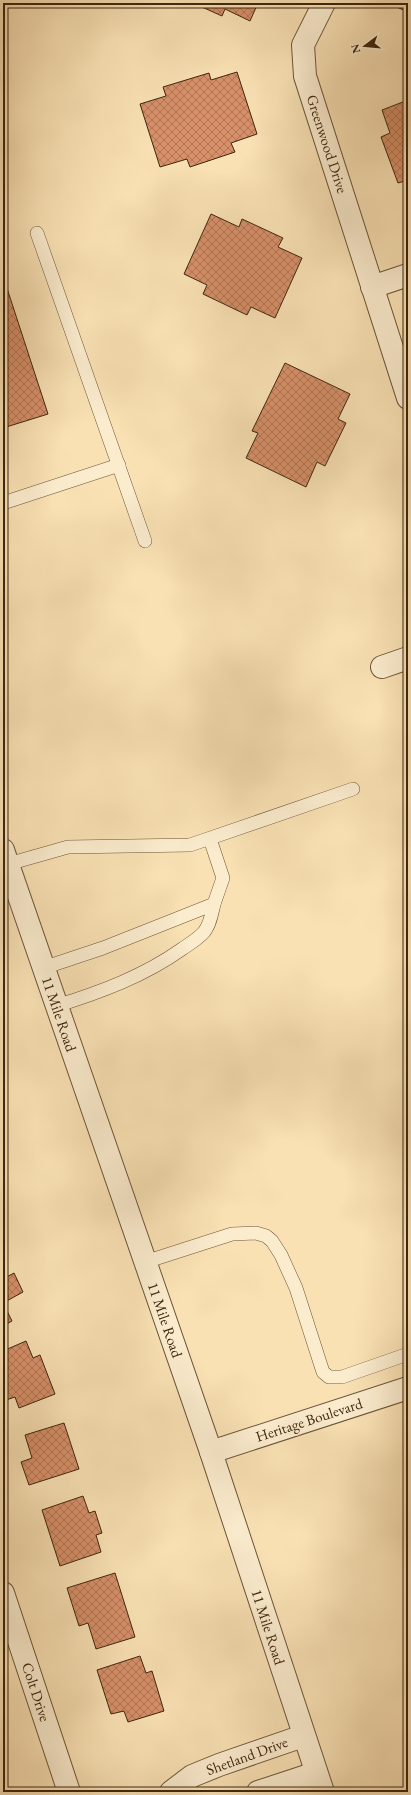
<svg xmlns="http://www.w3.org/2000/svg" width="411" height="1795" font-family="'EB Garamond',serif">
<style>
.building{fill:url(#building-cross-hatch);stroke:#3d260e}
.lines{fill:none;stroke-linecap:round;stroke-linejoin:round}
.service-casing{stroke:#6c5538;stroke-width:14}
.minor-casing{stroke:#6c5538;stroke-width:24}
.tertiary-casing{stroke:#6c5538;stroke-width:24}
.service{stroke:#fbecce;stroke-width:13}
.minor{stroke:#fbecce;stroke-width:22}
.tertiary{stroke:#fbecce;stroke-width:22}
.labels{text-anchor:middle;stroke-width:3;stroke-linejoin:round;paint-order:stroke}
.street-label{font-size:15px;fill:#3d260e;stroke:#fbecce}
</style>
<defs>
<pattern id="building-cross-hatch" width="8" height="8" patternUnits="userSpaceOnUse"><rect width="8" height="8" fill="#d79069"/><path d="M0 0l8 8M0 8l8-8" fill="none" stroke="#b07555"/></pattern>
</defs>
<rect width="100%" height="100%" fill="#f9e1b4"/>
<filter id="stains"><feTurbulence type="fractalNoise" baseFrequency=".005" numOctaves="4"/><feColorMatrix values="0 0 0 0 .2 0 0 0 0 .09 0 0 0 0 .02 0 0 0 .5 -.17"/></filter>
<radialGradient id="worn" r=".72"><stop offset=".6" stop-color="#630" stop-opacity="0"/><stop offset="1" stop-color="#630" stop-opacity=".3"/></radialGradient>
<!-- building -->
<g class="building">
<path d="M193,3H258L250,21L225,9L222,16Z"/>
<path d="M390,3H408V12L390,4Z"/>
<path d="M237,72L257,134L231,143L235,152L190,167L187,159L160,167L140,104L166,96L163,87L209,73L211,80Z"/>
<path d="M408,100V190L405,181L398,183L381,137L390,133L382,110Z"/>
<path d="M211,214L239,227L242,219L283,238L278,247L302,258L275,318L251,307L247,315L203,294L207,285L184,274Z"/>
<path d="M3,276L48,414L3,428Z"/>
<path d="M285,363L350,394L338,419L346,423L325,466L317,462L306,487L246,458L258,433L252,431Z"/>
<path d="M14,1273L23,1292L3,1303L12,1321L3,1326V1279Z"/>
<path d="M26,1341L33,1358L40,1355L55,1394L19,1408L15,1397L3,1401V1351Z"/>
<path d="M64,1423L79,1469L29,1485L21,1462L32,1458L25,1435Z"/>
<path d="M83,1496L89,1513L95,1511L102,1533L96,1535L101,1552L60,1566L42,1510Z"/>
<path d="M115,1573L135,1637L96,1649L88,1623L79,1626L67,1588Z"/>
<path d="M140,1656L146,1673L152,1671L164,1711L128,1722L124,1711L111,1714L97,1670Z"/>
</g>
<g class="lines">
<!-- service casing -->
<g class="service-casing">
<g id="service">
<path d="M37,233L145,541"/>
<path d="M3,503L119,465"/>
<path d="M8,864L68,847L190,845L353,789"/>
<path d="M43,968L103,948L214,904L223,878L210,839"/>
<path d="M56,1006C101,992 144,976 182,949C189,944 198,939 204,932C210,925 212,913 214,904"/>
<path d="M145,1262L232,1234L256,1233L266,1236L272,1241L281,1255L296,1288L323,1372L329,1377H342L408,1354"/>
</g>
</g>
<!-- minor casing -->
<g class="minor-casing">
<g id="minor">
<path d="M324,3L303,45L305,76L408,398"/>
<path d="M372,287L408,275"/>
<path d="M382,667L408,658"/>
<path d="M211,1452L408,1388"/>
<path d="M3,1593L69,1792"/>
<path d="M171,1792L192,1776L219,1765L303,1736"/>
<path d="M258,1792L316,1773"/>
</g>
</g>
<!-- tertiary casing -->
<g class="tertiary-casing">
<path id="tertiary" d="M3,850L211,1452L323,1792"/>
</g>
<!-- service -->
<use href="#service" class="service"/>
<!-- minor -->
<use href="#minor" class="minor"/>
<!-- tertiary -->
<use href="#tertiary" class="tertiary"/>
</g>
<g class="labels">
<!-- street labels -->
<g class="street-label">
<text transform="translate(327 144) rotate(72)" y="5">Greenwood Drive</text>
<text transform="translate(59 1014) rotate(71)" y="5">11 Mile Road</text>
<text transform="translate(165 1320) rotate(71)" y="5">11 Mile Road</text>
<text transform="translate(309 1420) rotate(-18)" y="5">Heritage Boulevard</text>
<text transform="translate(268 1627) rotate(72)" y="5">11 Mile Road</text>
<text transform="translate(36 1692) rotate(72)" y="5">Colt Drive</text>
<text transform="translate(247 1756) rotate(-20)" y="5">Shetland Drive</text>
</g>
</g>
<!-- margin -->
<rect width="411" height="1795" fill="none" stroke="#f9e1b4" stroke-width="16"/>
<rect x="4" y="4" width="403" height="1787" fill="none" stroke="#3d260e" stroke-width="2"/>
<rect x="8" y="8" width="395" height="1779" fill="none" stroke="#3d260e"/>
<!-- north arrow -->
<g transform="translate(365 46) rotate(254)" stroke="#fbecce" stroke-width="3" paint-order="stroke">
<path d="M0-3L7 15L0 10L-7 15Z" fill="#3d260e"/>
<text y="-6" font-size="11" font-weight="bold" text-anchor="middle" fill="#3d260e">N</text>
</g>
<rect width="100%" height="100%" filter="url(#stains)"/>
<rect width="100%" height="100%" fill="url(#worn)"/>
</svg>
